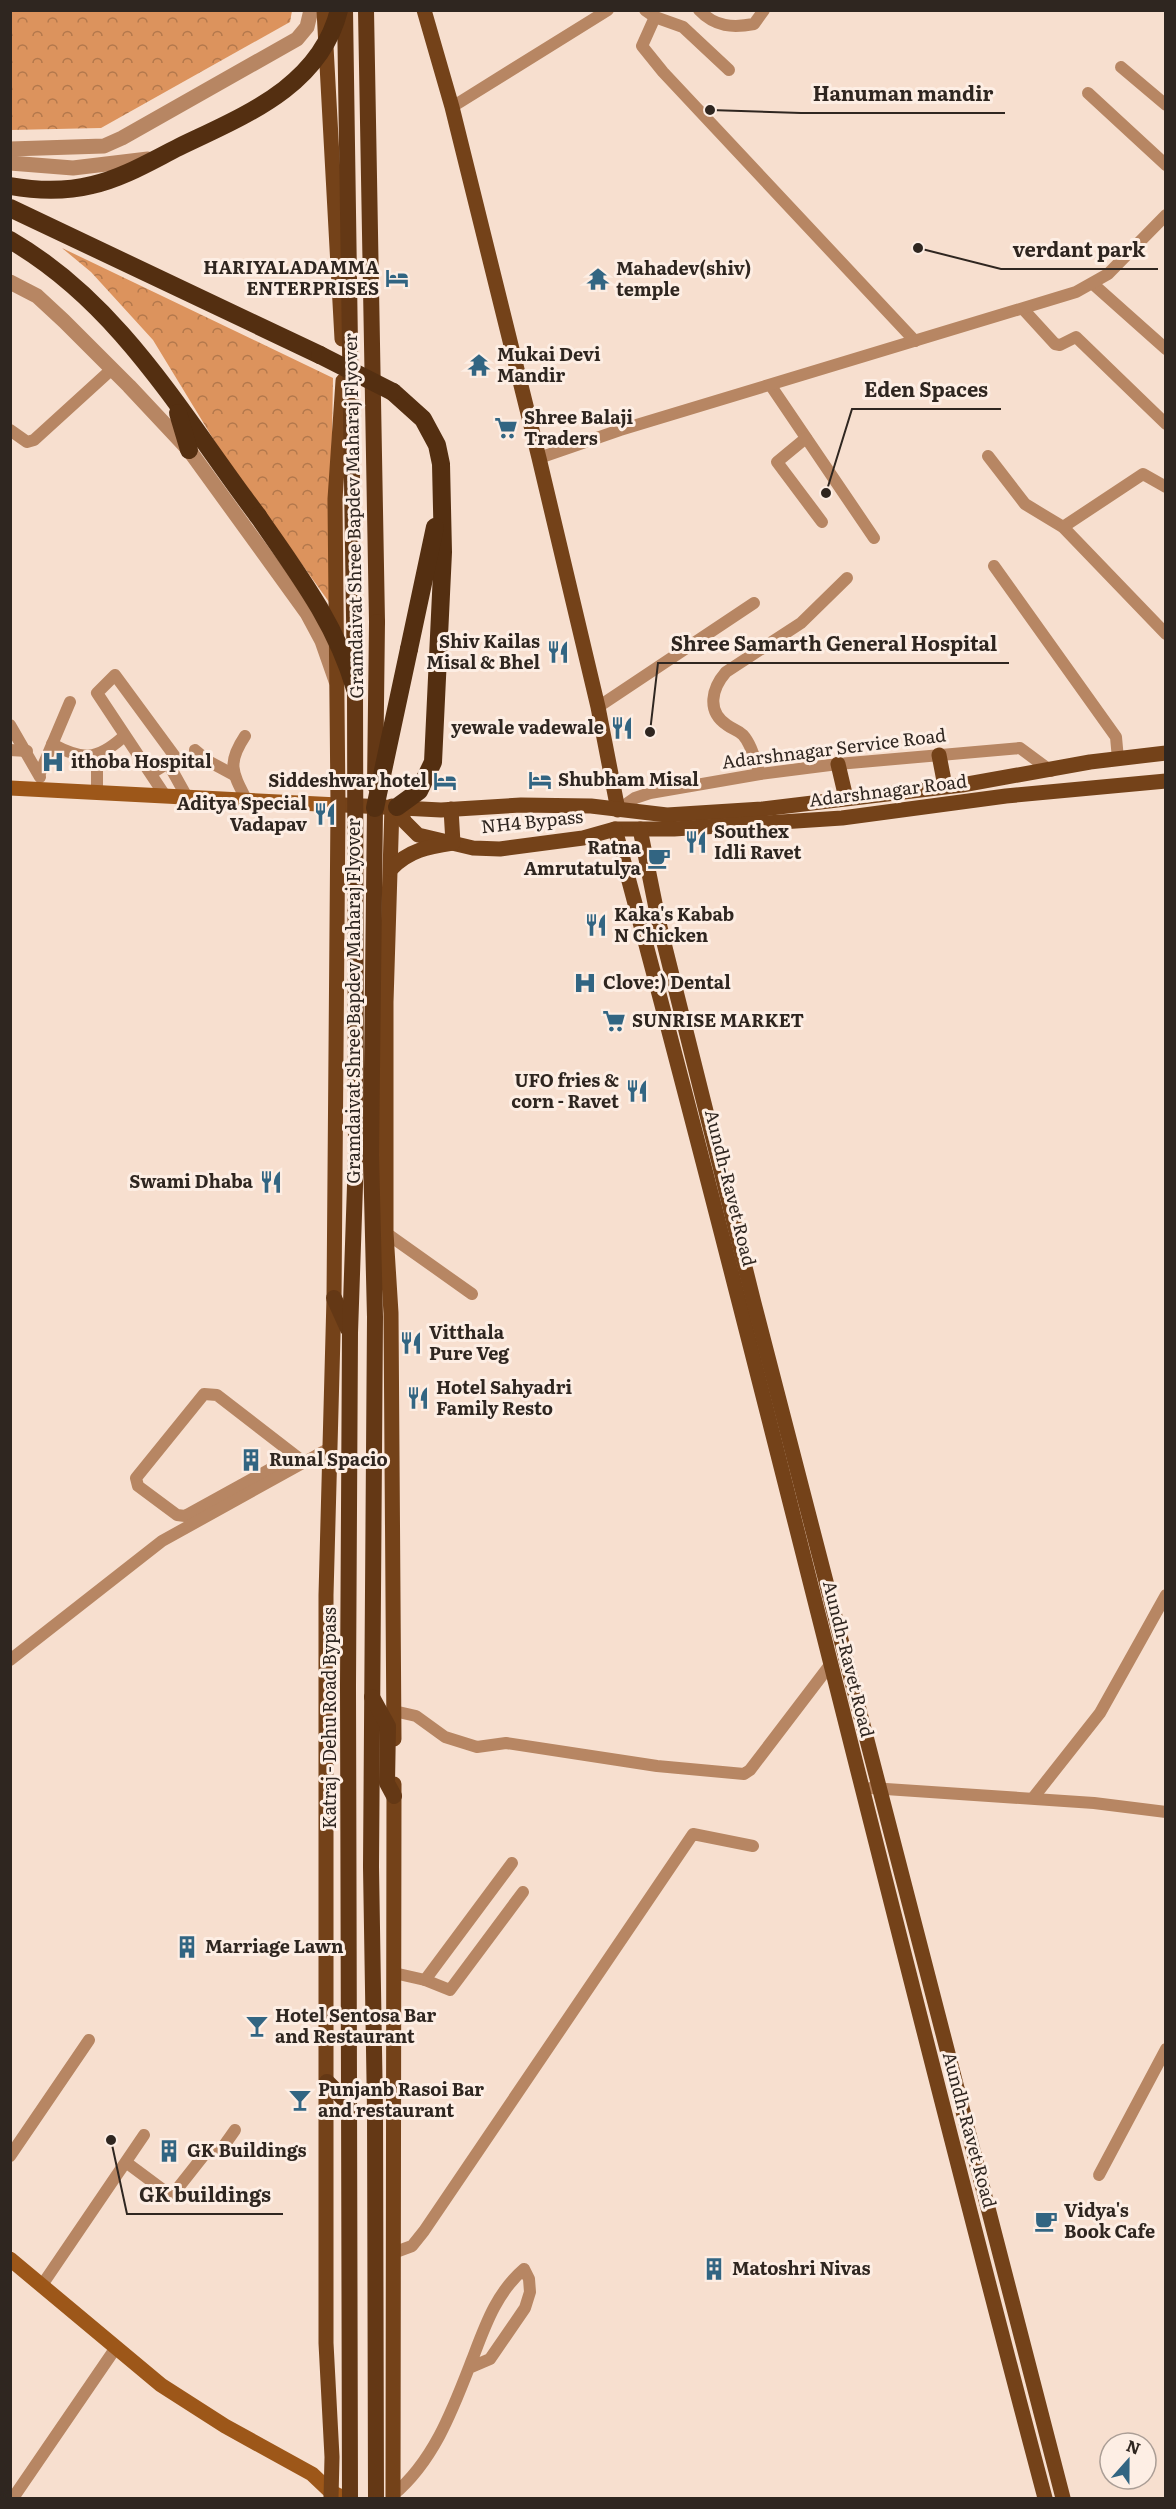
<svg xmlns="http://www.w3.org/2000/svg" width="1176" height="2509" font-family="Literata,serif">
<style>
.forest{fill:url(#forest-crowns)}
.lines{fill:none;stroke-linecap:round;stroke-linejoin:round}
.minor{stroke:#b78663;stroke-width:12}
.tertiary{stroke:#b78663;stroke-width:15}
.secondary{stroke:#9d5719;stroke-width:15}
.primary{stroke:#744219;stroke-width:15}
.trunk{stroke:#643815;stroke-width:16}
.motorway{stroke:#542f11;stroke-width:18}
.trunk-bridge{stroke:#643815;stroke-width:16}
.motorway-bridge{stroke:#542f11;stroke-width:18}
.labels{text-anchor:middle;stroke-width:6;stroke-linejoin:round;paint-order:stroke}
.poi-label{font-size:18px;font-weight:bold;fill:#2f2620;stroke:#fdeee4;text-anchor:start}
.street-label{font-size:18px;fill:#2f2620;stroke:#fdeee4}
.leader{fill:none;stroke:#2f2620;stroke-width:2}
.callout-dot{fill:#2f2620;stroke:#fdeee4;stroke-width:2}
.callout-label{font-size:20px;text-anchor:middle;font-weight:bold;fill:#2f2620;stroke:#fdeee4;stroke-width:6;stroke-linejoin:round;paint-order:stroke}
</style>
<defs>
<pattern id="forest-crowns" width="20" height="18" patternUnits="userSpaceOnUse" patternTransform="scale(1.5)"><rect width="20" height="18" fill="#dc935d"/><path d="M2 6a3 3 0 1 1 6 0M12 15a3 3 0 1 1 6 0" fill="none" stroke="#b3784c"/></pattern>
</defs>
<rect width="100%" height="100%" fill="#f7dfcf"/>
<!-- forest -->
<g class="forest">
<path d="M10,11L11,10L292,11L290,22L101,128L11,130Z"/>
<path d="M62,248L333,378L329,602L220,450L153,340L91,272Z"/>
</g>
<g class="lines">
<!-- minor -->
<g class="minor">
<path d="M645,10L655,17L642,46L663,72L915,341"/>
<path d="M699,10C715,27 733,28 754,24L764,10"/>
<path d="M655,17L683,27L729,70"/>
<path d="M1121,67L1166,105"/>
<path d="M1088,93L1166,165"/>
<path d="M452,107L608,10"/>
<path d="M1093,284L1166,349"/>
<path d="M1023,309L1055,344L1060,345L1076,337L1166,424"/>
<path d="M771,386L874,538"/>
<path d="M10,430L27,442L34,440L112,369"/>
<path d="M806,438L777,462L822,522"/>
<path d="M988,456L1025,504L1063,527L1166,634"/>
<path d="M539,458L620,430L1076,292L1108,274L1166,215"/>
<path d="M1063,527L1143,474L1166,487"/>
<path d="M994,566L1116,737L1118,759"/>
<path d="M598,707L754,603"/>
<path d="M10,725L40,777"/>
<path d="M245,736C227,763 232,772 246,799"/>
<path d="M52,744C82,760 96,761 122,738"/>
<path d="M10,750L27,751"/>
<path d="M195,750L208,761L234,775"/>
<path d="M168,763L188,799"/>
<path d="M97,764V793"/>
<path d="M40,773L70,702"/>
<path d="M152,773L176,758L115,675L97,693L166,797"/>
<path d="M760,774C755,761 752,745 743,735C738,730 732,729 727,725C706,711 712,688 726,672L801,623L847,578"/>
<path d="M618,810L635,798L650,793L760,774L838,764L1020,748L1051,771"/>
<path d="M386,1233L472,1294"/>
<path d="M287,1449L274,1467L185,1516L177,1515L138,1486L136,1478L204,1394L217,1395L305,1463"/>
<path d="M10,1660L162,1541L328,1449"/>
<path d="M394,1711L416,1716L445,1737L477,1747L506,1743L657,1766L744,1774L750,1770L830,1665"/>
<path d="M871,1788L1094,1803L1166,1812"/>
<path d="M1033,1798L1100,1713L1166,1595"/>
<path d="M394,1973L425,1980L450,1990L523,1892"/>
<path d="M425,1980L512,1863"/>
<path d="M10,2156L89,2040"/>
<path d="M127,2163L166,2192L174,2193L204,2155L223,2147L235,2130"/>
<path d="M1099,2175L1166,2049"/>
<path d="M393,2253L412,2246L424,2231L693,1834L753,1846"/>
<path d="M42,2285L144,2135"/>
<path d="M393,2495C434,2461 453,2409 472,2360C485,2326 496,2293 524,2269L529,2279L530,2292L525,2308L490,2359L469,2368"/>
<path d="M13,2498L115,2349"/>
</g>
<!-- tertiary -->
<g class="tertiary">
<path d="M10,149L104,146L122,138L297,39L307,27L311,10"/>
<path d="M10,163L73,168L148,159"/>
<path d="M10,282L37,296L64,321L129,386L189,450L307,613L322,641L336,681"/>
</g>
<!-- secondary -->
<g class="secondary">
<path d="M10,788L338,805"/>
<path d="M10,2259L161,2385L225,2426L312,2474L331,2492L344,2498"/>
</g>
<!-- primary -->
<g class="primary">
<path d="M324,10L342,339"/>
<path d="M424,10L452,107L539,458L598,707L618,810"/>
<path d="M939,755L945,786"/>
<path d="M838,764L846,798"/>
<path d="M344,805L441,810L521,805L591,806L667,815L762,809L962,785L1090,762L1166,753"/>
<path d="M392,806L386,1002V1233L391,1313L394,1739"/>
<path d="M397,807L405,822L418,835L473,848L500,849L583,838L615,829H674L842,818L1006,796L1166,781"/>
<path d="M615,829C765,1384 897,1943 1045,2498"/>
<path d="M640,829L659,923L754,1303L1063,2498"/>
<path d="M391,869C409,850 428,847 453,843L451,809"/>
<path d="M331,2498L332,2457L326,2343V1595L334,1298L338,805L335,499L343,381"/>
<path d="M393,2498L394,1784"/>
</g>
<!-- trunk -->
<g class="trunk">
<path d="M345,10L355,682"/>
<path d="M366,10L377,622"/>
<path d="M375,808L371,1155L375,1317L371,1867L375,2110L376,2498"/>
<path d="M334,1298L348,1329"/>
<path d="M372,1697L388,1726L387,1783L394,1796"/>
<path d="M327,2082L348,2103"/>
<path d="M350,2498L348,1686L350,1333L356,1156"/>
</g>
<!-- motorway -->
<g class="motorway">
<path d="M10,186C38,191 64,192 92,185C123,178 151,161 179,147C243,116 320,87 339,10"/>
<path d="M10,208L320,355"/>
<path d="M10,240C121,304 183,417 258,516"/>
<path d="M393,392L423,419L437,445L441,464L443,552L433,762L419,791L397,807"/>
<path d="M178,413L189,450"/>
<path d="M409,649L435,527"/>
</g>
<!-- trunk-bridge -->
<g class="trunk-bridge">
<path d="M355,689L356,1156"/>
<path d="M375,786L377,622"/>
</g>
<!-- motorway-bridge -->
<g class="motorway-bridge">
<path d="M320,355L393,392"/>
<path d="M258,516C296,571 336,623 355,689"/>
<path d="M375,808L409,649"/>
</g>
</g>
<!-- icons -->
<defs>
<g id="hotel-bare" transform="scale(1.8)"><path d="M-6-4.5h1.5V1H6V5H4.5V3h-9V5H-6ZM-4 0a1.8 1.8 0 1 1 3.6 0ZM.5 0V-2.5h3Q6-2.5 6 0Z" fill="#326582" stroke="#fdeee4" stroke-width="2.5" paint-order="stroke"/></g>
<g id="temple-bare" transform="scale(1.8)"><path d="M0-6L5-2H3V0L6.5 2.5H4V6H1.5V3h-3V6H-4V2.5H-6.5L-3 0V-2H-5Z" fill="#326582" stroke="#fdeee4" stroke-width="2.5" paint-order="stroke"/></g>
<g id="supermarket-bare" transform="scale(1.8)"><path d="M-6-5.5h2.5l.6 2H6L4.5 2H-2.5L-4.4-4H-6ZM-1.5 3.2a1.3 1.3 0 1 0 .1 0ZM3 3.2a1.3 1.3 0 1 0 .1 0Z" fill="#326582" stroke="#fdeee4" stroke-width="2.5" paint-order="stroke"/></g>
<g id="restaurant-bare" transform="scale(1.8)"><path d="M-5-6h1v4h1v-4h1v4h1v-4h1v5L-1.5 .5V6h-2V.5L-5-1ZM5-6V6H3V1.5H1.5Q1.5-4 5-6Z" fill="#326582" stroke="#fdeee4" stroke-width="2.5" paint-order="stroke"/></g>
<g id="hospital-bare" transform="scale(1.8)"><path d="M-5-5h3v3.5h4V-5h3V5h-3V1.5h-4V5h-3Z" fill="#326582" stroke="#fdeee4" stroke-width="2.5" paint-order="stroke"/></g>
<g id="cafe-bare" transform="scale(1.8)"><path d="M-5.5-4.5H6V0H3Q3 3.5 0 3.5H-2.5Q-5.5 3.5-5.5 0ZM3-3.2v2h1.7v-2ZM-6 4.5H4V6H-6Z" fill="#326582" stroke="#fdeee4" stroke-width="2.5" paint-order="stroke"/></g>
<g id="building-bare" transform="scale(1.8)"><path d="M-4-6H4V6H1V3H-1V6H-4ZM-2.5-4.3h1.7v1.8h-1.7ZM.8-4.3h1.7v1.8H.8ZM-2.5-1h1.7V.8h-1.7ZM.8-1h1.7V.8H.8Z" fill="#326582" stroke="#fdeee4" stroke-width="2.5" paint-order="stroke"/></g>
<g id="bar-bare" transform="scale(1.8)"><path d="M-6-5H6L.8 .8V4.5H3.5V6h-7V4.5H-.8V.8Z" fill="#326582" stroke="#fdeee4" stroke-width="2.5" paint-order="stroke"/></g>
</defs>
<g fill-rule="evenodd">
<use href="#hotel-bare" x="397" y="278"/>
<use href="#temple-bare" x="598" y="279"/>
<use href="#temple-bare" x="479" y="365"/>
<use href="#supermarket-bare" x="506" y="428"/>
<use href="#restaurant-bare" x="558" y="652"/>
<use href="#restaurant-bare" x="622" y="728"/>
<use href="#hospital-bare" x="53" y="762"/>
<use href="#hotel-bare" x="540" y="780"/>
<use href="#hotel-bare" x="445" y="781"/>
<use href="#restaurant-bare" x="325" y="814"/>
<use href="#restaurant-bare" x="696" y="842"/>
<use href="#cafe-bare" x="659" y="858"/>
<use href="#restaurant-bare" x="596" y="925"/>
<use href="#hospital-bare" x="585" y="983"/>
<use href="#supermarket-bare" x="614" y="1021"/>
<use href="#restaurant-bare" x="637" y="1091"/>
<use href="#restaurant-bare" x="271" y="1182"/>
<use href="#restaurant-bare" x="411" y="1343"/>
<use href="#restaurant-bare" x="418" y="1398"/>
<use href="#building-bare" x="251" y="1460"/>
<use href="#building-bare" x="187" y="1947"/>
<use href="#bar-bare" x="257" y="2026"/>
<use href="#bar-bare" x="300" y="2100"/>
<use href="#building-bare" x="169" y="2151"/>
<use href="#cafe-bare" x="1046" y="2221"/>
<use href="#building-bare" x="714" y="2269"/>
</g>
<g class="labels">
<!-- poi labels -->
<g class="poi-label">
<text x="379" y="274" text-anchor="end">HARIYALADAMMA<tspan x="379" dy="21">ENTERPRISES</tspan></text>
<text x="616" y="275">Mahadev(shiv)<tspan x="616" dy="21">temple</tspan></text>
<text x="497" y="361">Mukai Devi<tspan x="497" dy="21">Mandir</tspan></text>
<text x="524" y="424">Shree Balaji<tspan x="524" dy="21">Traders</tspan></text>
<text x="540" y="648" text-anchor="end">Shiv Kailas<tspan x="540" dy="21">Misal &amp; Bhel</tspan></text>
<text x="604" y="734" text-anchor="end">yewale vadewale</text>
<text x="71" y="768">ithoba Hospital</text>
<text x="558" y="786">Shubham Misal</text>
<text x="427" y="787" text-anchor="end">Siddeshwar hotel</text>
<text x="307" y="810" text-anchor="end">Aditya Special<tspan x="307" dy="21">Vadapav</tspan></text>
<text x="714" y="838">Southex<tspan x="714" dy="21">Idli Ravet</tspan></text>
<text x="641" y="854" text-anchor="end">Ratna<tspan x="641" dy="21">Amrutatulya</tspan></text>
<text x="614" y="921">Kaka's Kabab<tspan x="614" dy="21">N Chicken</tspan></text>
<text x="603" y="989">Clove:) Dental</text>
<text x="632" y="1027">SUNRISE MARKET</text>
<text x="619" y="1087" text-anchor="end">UFO fries &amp;<tspan x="619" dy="21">corn - Ravet</tspan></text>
<text x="253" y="1188" text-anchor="end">Swami Dhaba</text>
<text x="429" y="1339">Vitthala<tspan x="429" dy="21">Pure Veg</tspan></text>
<text x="436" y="1394">Hotel Sahyadri<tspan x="436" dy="21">Family Resto</tspan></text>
<text x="269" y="1466">Runal Spacio</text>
<text x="205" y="1953">Marriage Lawn</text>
<text x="275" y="2022">Hotel Sentosa Bar<tspan x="275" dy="21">and Restaurant</tspan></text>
<text x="318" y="2096">Punjanb Rasoi Bar<tspan x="318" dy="21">and restaurant</tspan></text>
<text x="187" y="2157">GK Buildings</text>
<text x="1064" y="2217">Vidya's<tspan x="1064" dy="21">Book Cafe</tspan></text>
<text x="732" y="2275">Matoshri Nivas</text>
</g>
<!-- street labels -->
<g class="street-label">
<text transform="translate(354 516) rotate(-91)" y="6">Gramdaivat Shree Bapdev Maharaj Flyover</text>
<text transform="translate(834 749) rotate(-7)" y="6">Adarshnagar Service Road</text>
<text transform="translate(888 791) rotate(-7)" y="6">Adarshnagar Road</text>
<text transform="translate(532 822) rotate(-6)" y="6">NH4 Bypass</text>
<text transform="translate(354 1001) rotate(-90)" y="6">Gramdaivat Shree Bapdev Maharaj Flyover</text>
<text transform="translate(730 1188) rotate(76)" y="6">Aundh-Ravet Road</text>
<text transform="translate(848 1659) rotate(76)" y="6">Aundh-Ravet Road</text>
<text transform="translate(330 1718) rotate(-90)" y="6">Katraj - Dehu Road Bypass</text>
<text transform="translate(969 2130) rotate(75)" y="6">Aundh-Ravet Road</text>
</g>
</g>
<!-- callouts -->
<path class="leader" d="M710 110L801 113H1005M918 248L1001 269H1158M826 493L852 409H1001M650 732L658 663H1009M111 2140L127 2214H283"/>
<g class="callout-dot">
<circle cx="710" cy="110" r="6"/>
<circle cx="918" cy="248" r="6"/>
<circle cx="826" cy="493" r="6"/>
<circle cx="650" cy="732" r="6"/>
<circle cx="111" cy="2140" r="6"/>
</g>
<g class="callout-label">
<text x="903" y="101">Hanuman mandir</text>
<text x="1079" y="257">verdant park</text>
<text x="926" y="397">Eden Spaces</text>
<text x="834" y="651">Shree Samarth General Hospital</text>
<text x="205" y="2202">GK buildings</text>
</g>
<!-- border -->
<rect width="1176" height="2509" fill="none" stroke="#2f2620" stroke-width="24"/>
<!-- north arrow -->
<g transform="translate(1128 2461) rotate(21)"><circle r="28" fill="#fdeee4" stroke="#ab9e96" stroke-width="1.5"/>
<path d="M0-4.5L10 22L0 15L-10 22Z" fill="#326582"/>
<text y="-9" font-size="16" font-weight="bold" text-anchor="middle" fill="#2f2620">N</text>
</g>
</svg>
